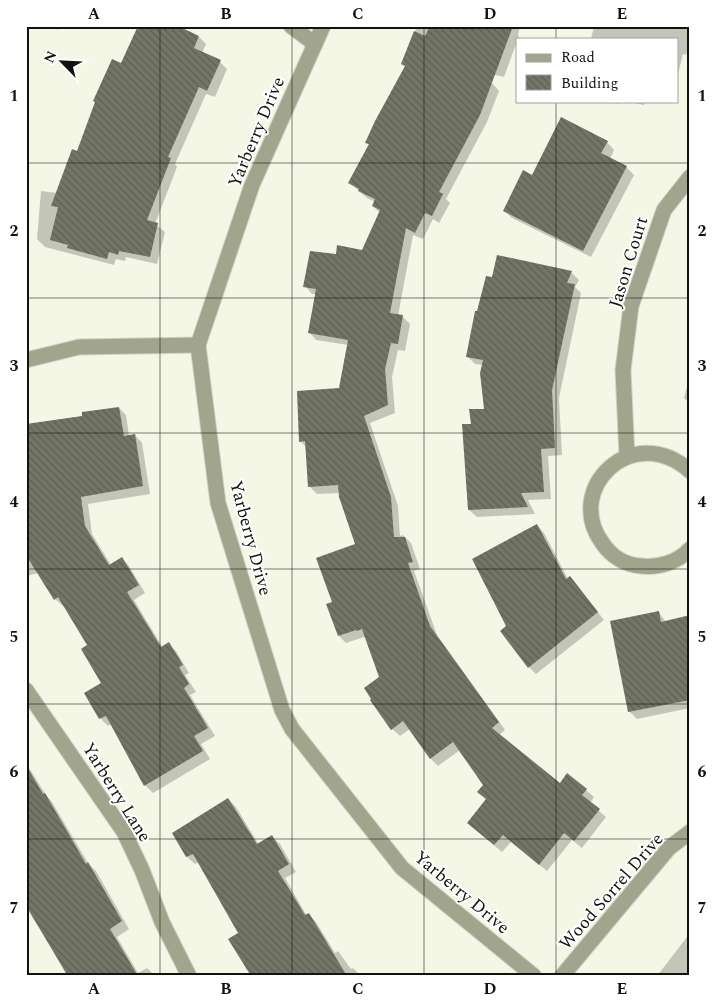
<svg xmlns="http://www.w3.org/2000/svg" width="716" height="1002" font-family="Spectral,serif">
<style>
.shadow{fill:#0003}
.building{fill:url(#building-back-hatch)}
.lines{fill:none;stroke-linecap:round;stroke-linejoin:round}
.minor-casing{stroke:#d1d3c3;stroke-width:17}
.minor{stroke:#a2a58d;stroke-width:15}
.grid{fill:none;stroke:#12130d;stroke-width:1;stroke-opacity:0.55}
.labels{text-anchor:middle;stroke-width:4;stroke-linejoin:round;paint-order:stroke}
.street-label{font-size:18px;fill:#12130d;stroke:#fff}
.neatline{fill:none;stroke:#12130d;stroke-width:2}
.grid-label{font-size:16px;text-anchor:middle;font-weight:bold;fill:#12130d}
</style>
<defs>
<pattern id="building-back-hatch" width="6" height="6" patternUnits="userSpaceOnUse" patternTransform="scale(1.25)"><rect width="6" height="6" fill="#737567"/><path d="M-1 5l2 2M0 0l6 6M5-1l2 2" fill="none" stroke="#5d5f53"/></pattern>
</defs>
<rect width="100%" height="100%" fill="#f5f7e6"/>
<!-- shadow -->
<g class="shadow">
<path d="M54,26H63L58,30Z"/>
<path d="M175,26L199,37L206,44L202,53L220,62L227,69L215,97L206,94L175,164L177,167L155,224L165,232L157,264L126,257L125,261L116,259L114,265L45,247L37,239L41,191L58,193L122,65Z"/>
<path d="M417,26H520L518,35L519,36L504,77L482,72L480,77L492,83L499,91L487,122L446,199L450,203L439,223L433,219L423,239L413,235L398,316H402L410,324L405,351L398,350L392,377L395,413L370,423L398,506L400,536L403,535L411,543L420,569L414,571L437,635L505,730L499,735L560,784L568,775L594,797L590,803L606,817L582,848L572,840L547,871L511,842L502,852L476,830L487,800L484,785L460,750L438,766L430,758L410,729L400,736L392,729L371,700L380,678L365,638L364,637L346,643L339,636L333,602L356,545L339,493L317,494L309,486L307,448L300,441L340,389L348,345L316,340L309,332L316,294H312L305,286L337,256L363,251L380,213L373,206L375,202L367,198L350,183L370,145L367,142L406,67L403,64Z"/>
<path d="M594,26H690V43L686,55L683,54L677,78V39H591Z"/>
<path d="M607,101H618L617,104Z"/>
<path d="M624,101H645L644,105Z"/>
<path d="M607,142L614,150L610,159L626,167L634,175L591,257L512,218L504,210L533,176Z"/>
<path d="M498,256L572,273L579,280L575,287L581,293L559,398L562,455L548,456L551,499L528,500L535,514L477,517L469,510L472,425L486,410L483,365L475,364L467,356L478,313L493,279Z"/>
<path d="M690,375V404L684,398Z"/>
<path d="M119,408L126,415L129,436L135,435L142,443L150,494L88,504L92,534L111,565L122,558L129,566L145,593L134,600L163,648L168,644L176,651L189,673L185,675L196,692L190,695L215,736L201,744L210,759L153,793L145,785L112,724L108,726L100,718L103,683L89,645L64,605L63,606L55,599L39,573L26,576V425L84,417Z"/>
<path d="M537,525L544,533L568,579L570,578L577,585L604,620L536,674L529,667L508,626Z"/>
<path d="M659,613L666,622L690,617V708L637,719L629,711Z"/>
<path d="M26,763L46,795L52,802L88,863L96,871L129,929L117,937L138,973L147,968L155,976H67L26,904Z"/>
<path d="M228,799L236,807L259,845L272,837L280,844L296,872L285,878L307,916L309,915L316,922L335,953L338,951L351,969L353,968L361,976H252L240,933L199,862L195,864L187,857L173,833Z"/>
<path d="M690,933V976H657Z"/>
</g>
<!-- building -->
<g class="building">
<path d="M138,26H178L199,36L194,48L221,60L207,91L199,87L168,157L171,158L147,220L158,223L150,257L119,251L118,255L109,252L107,259L67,248L68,245L50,240L58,207L51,206L72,149L77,151L95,102L93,101L112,59L121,63Z"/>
<path d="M430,26H513L480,115L439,192L443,194L432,216L425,213L415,233L406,228L390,313L403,315L398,344L391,343L385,369L388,405L364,416L391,497L394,537H405L413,562L408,563L430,626L499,722L492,728L560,783L567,773L587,789L582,795L600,809L574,841L564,833L539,865L503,835L494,845L467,823L486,799L477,792L483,785L453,742L430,759L403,721L391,730L370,700L371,699L364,688L379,677L362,629L357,631L356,630L338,636L326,604L332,602L316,558L355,544L339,497L338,485L308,487L305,441L299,442L297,391L339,388L348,340L308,333L316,289L303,287L310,251L336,254L337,245L362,250L380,210L372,206L375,199L358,191L359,189L348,183L369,144L365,143L375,121L405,66L401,64L414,31L425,36Z"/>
<path d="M561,117L608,141L601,153L627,166L583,251L503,211L523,170L532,175Z"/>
<path d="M497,255L572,271L567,283L575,284L552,390L555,448L541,449L544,492L521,493L528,507L468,510L462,424H471L469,409H484L480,373L483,360L466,357L475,311H477L486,276L492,277Z"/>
<path d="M119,407L124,436L135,434L143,486L81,497L85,526L109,565L122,557L139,585L127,592L161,647L169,642L183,665L179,667L189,684L184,688L208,728L194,736L203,751L144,786L106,716L99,719L84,693L101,683L81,649L87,645L58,597L54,600L26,555V424L82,416V412Z"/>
<path d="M537,524L566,579L570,576L598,612L528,668L500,631L506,626L472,559Z"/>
<path d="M659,611L661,622L690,615V700L628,712L610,621Z"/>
<path d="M26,765L43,794L45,793L86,864L88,862L122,921L110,929L138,976H68L26,906Z"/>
<path d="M228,798L257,844L272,835L289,864L278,871L305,915L309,913L347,976H251L228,939L238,933L193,854L186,857L172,833Z"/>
</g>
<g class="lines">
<!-- minor casing -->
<g class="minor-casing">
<g id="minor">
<path d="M291,26L315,44"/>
<path d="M323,26L252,185L198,345L218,503L282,710L292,729L402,868L534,976"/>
<path d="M26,360L79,347L198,345"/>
<path d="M627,457L623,370L631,306L664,210L690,177"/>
<path d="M690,471C632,420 562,490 603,544C612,557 626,565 641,566C659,568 678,562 690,549"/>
<path d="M26,690L124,832L142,870L162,922L189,976"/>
<path d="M562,976L669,848L690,832"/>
</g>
</g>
<!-- minor -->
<use href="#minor" class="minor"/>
</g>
<!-- grid -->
<path class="grid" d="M160,26V976M292,26V976M424,26V976M556,26V39M556,101V976M26,163H690M26,298H690M26,433H690M26,569H690M26,704H690M26,839H690"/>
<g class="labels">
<!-- street labels -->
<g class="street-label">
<text transform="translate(256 132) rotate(-67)" y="6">Yarberry Drive</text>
<text transform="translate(628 262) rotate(-73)" y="6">Jason Court</text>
<text transform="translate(251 538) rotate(75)" y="6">Yarberry Drive</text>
<text transform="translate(117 792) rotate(58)" y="6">Yarberry Lane</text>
<text transform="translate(611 891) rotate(-49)" y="6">Wood Sorrel Drive</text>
<text transform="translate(462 892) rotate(40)" y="6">Yarberry Drive</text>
</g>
</g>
<!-- border -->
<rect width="716" height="1002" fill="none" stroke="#ffffff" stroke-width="55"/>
<!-- legend -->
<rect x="516" y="38" width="162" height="65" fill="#ffffff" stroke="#a0a19e"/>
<rect x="526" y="54" width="25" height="8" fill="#a2a58d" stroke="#a0a19e"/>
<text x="561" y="62" font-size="15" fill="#12130d">Road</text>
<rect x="526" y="75" width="25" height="15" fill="url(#building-back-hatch)" stroke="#a0a19e"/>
<text x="561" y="88" font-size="15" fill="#12130d">Building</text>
<!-- north arrow -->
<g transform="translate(62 62) rotate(294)" stroke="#ffffff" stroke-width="4" paint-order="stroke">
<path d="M0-4L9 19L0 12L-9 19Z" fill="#12130d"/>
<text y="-8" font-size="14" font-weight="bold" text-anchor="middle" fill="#12130d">N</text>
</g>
<rect x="28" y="28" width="660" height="946" class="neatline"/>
<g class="grid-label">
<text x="94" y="19">A</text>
<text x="226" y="19">B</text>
<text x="358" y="19">C</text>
<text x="490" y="19">D</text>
<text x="622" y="19">E</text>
<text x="14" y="101">1</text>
<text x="702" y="101">1</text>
<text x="14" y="236">2</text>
<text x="702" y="236">2</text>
<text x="14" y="371">3</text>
<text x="702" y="371">3</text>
<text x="14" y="507">4</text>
<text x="702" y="507">4</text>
<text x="14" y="642">5</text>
<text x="702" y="642">5</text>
<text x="14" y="777">6</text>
<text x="702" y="777">6</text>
<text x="14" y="913">7</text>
<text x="702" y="913">7</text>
<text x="94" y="994">A</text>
<text x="226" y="994">B</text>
<text x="358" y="994">C</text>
<text x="490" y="994">D</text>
<text x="622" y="994">E</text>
</g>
</svg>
